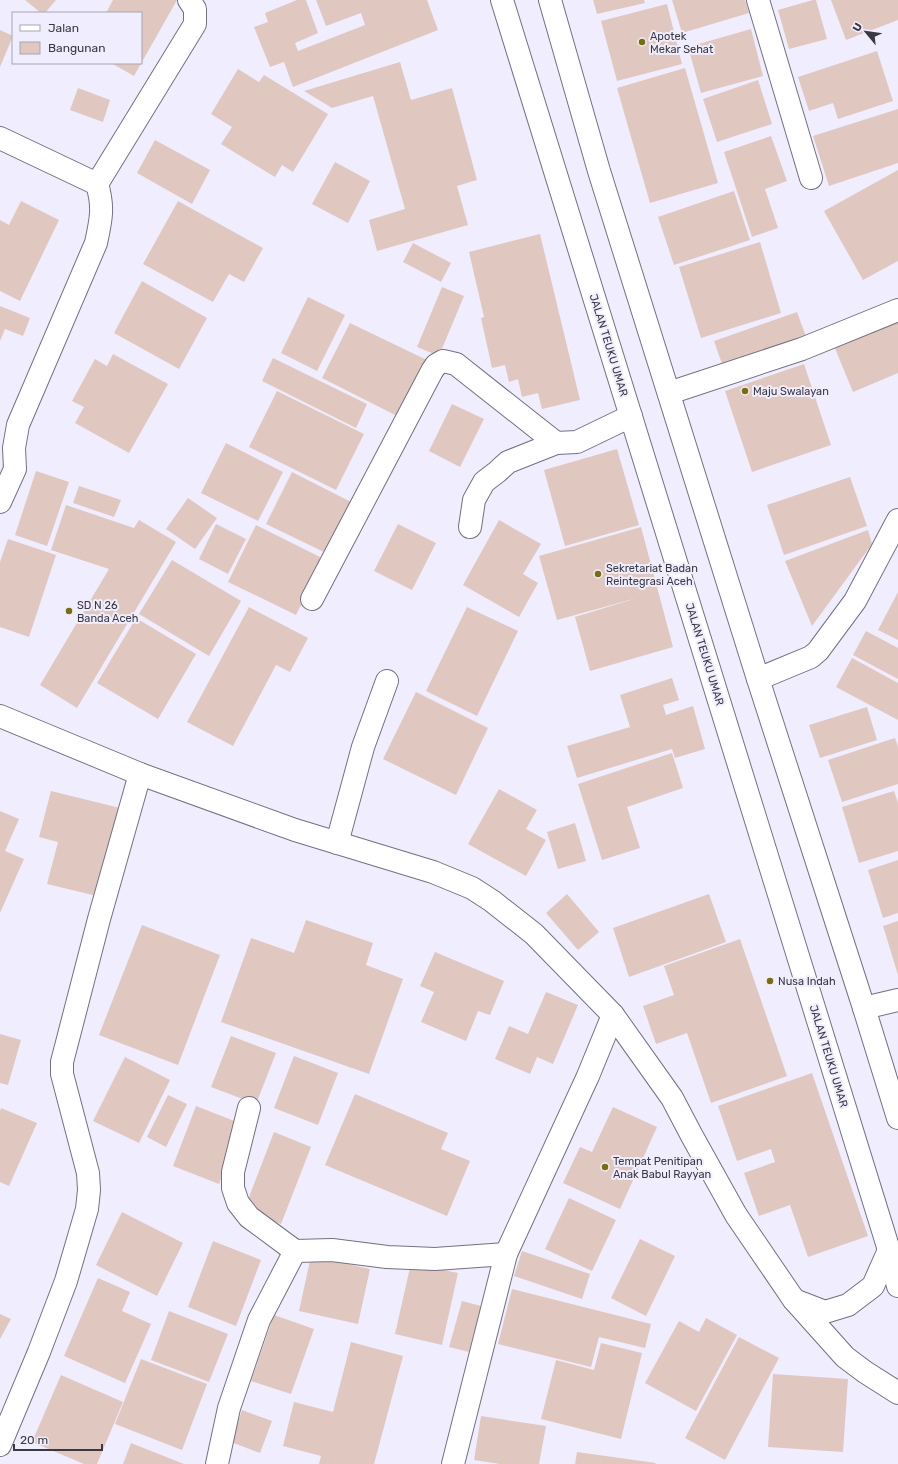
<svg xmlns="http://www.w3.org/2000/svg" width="898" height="1464" font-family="Rubik,sans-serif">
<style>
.building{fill:#e0c8c1}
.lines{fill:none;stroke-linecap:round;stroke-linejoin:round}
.minor-casing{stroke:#747083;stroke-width:24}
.highway-casing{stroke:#747083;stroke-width:24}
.minor{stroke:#fff;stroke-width:22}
.highway{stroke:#fff;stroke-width:22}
.poi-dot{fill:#796e0c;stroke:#f0edfe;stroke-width:1.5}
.labels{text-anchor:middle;stroke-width:4;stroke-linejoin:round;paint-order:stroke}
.poi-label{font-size:11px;fill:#3a3841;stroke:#f0edfe;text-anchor:start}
.street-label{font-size:11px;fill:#3a3841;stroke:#f0edfe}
</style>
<rect width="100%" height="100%" fill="#f0edfe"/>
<!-- building -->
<g class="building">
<path d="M25,0H56L45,13H41Z"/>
<path d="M113,0H177L134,76L111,63H141V13H106Z"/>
<path d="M297,0H306L318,33L295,43L298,51L365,25L361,13L326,26L316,0H427L438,30L293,87L284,62L270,67L254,27L268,22L265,13Z"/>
<path d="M593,0H644L645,3L597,14Z"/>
<path d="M672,0H745L749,13L682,33Z"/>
<path d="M813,0H816L827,39L789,49L778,10Z"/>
<path d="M831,0H898V20L846,40Z"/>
<path d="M667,4L682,64L617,81L601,21Z"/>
<path d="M751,29L763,76L701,93L688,47Z"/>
<path d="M0,30L13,36L0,67Z"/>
<path d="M877,51L893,101L838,119L833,103L809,111L798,77Z"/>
<path d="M400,62L411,100L452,88L477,180L457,186L468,225L377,251L369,220L405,209L373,96L332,108L304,91Z"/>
<path d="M685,68L718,183L650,203L617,88Z"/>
<path d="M238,69L259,82L264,75L328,114L293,172L282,165L275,177L221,144L232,127L211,114Z"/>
<path d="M758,80L772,124L717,142L703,99Z"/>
<path d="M78,88L110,100L103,122L70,110Z"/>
<path d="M898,109V163L829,186L813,136Z"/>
<path d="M771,136L787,181L765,189L778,228L752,237L724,152Z"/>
<path d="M155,140L210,170L192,204L137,173Z"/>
<path d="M335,162L370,181L348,223L312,204Z"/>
<path d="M898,170V261L863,280L824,211Z"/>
<path d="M734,191L750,240L674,265L658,217Z"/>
<path d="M21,201L59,220L20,301L0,291V220L9,225Z"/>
<path d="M178,201L263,248L244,282L229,274L213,302L143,264Z"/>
<path d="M540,234L580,400L542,409L538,393L522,397L518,379L509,382L505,365L492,368L481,318L484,317L469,252Z"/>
<path d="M760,242L781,313L701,338L679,267Z"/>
<path d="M413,243L451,263L441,282L403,262Z"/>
<path d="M142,281L207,318L179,369L114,333Z"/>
<path d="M442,287L464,296L439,356L417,347Z"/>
<path d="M308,297L345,315L317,371L281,353Z"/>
<path d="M0,306L30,318L23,336L5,329L0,341Z"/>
<path d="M797,312L807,339L723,367L714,341Z"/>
<path d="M898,318V373L853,392L834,346Z"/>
<path d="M350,323L431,362L403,419L322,378Z"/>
<path d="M113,354L168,384L129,453L75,423L84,407L72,401L95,359L107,366Z"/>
<path d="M273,358L367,404L356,428L262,381Z"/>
<path d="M804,364L831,445L752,472L725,391Z"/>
<path d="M277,391L364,434L336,490L249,447Z"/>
<path d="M452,404L484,419L460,467L429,451Z"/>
<path d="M226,443L283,472L258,521L201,493Z"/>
<path d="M617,449L639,525L565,546L544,470Z"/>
<path d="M36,471L69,482L47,546L15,535Z"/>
<path d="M292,472L353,503L328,554L266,524Z"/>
<path d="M850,477L867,526L784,555L767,505Z"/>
<path d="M79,486L121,500L114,517L73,503Z"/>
<path d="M188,498L217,518L195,549L166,529Z"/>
<path d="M66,505L134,528L139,520L176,542L77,708L40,685L109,569L51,550Z"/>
<path d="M499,520L541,544L523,574L538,583L519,617L463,585Z"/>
<path d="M216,524L246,539L228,574L199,559Z"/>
<path d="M398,524L436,543L412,590L374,571Z"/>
<path d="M256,525L324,559L296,615L228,582Z"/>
<path d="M641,527L673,647L590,671L575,617L637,598L557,620L539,556Z"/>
<path d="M868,530L872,544L812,626L785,561Z"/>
<path d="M8,539L56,555L29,637L0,627V562Z"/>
<path d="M172,560L241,601L209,656L139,614Z"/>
<path d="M898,592V640L878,630Z"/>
<path d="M249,607L308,638L290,672L276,665L233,746L187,722Z"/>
<path d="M467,607L518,631L477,716L426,691Z"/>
<path d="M136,618L196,654L158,719L97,683Z"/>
<path d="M866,631L898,648V679L853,655Z"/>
<path d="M852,658L898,683V720L836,687Z"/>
<path d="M672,678L679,700L663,705L666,715L693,706L705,749L675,758L672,749L577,778L567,746L630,727L620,695Z"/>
<path d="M416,692L488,728L456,795L383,759Z"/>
<path d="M867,707L877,740L820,758L809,725Z"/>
<path d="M895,738L898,747V784L842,802L828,760Z"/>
<path d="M672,753L683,788L627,807L640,848L602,860L578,784Z"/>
<path d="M499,789L537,810L526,829L546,840L526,876L468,844Z"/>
<path d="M51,791L120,808L97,896L47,884L58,842L39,837Z"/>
<path d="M894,791L898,803V851L859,863L842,807Z"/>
<path d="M0,811L19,819L5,851L24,859L0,913Z"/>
<path d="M575,823L586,861L558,869L547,832Z"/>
<path d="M898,860V913L883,918L868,870Z"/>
<path d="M567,894L599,932L578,950L546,913Z"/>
<path d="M709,894L726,942L629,977L613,928Z"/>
<path d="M306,920L373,943L366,965L403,979L369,1074L221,1022L251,938L294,953Z"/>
<path d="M898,921V975L883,926Z"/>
<path d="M142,925L220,955L178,1065L99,1035Z"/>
<path d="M740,939L787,1076L711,1103L687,1033L656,1044L643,1006L674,995L664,966Z"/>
<path d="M435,952L504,981L490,1015L478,1011L466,1041L421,1022L434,992L420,986Z"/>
<path d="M546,992L578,1005L553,1064L537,1057L530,1074L495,1059L509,1026L528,1034Z"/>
<path d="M0,1034L21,1040L8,1085L0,1083Z"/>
<path d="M231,1036L276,1053L256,1104L211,1087Z"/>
<path d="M294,1056L338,1073L318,1125L274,1108Z"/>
<path d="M125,1057L170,1080L139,1143L93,1121Z"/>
<path d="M812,1073L868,1236L808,1257L790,1205L759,1216L744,1173L775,1162L771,1149L737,1161L718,1106Z"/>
<path d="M355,1094L448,1133L441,1149L470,1161L447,1216L325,1165Z"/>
<path d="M168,1095L187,1104L166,1147L147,1137Z"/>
<path d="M196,1106L242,1124L219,1184L173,1166Z"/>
<path d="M613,1107L657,1127L620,1209L563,1183L580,1147L592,1152Z"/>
<path d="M1,1108L37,1123L9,1186L0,1182V1111Z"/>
<path d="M274,1132L311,1147L281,1224L244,1210Z"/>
<path d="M569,1198L616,1220L592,1271L545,1249Z"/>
<path d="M122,1212L183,1243L157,1296L96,1265Z"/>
<path d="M640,1239L675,1256L646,1316L611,1298Z"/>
<path d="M213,1241L261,1260L236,1326L188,1307Z"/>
<path d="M522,1251L590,1274L582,1299L514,1276Z"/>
<path d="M311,1256L370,1269L358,1324L299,1311Z"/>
<path d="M411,1263L458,1273L442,1345L395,1334Z"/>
<path d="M98,1278L130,1292L122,1311L151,1324L125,1383L64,1356Z"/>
<path d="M512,1289L651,1324L645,1348L599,1337L591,1367L498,1344Z"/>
<path d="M462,1301L481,1306L469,1352L449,1347Z"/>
<path d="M169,1311L228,1334L209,1382L151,1360Z"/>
<path d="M0,1314L11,1319L0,1339Z"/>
<path d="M274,1315L314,1329L291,1394L251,1381Z"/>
<path d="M706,1318L737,1335L696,1411L645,1383L679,1321L699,1332Z"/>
<path d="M739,1337L779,1358L725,1460L685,1438Z"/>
<path d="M351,1342L403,1356L374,1464H319L321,1456L283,1446L294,1402L333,1412Z"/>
<path d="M601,1343L642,1353L621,1439L541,1419L556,1360L594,1370Z"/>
<path d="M141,1359L207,1384L182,1450L115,1424Z"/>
<path d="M773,1374L848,1379L843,1452L768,1447Z"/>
<path d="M61,1375L123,1402L97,1464H84L32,1442Z"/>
<path d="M242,1410L272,1421L260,1453L231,1442Z"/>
<path d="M481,1416L546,1426L539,1464H500L474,1460Z"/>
<path d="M131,1443L184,1464H123Z"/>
<path d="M577,1452L656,1463L655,1464H575Z"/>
</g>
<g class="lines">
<!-- minor casing -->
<g class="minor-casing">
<g id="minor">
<path d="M758,0L811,178"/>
<path d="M0,138L97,184"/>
<path d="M669,393L802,349L898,310"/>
<path d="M0,502L15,469L14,448L18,425L96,243C101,220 104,207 97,184L195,24V9L189,0"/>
<path d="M470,527L474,500L484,482L497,472L508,462L556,443"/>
<path d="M312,599L432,371L436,365L443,361L456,364L556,443L577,442L631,416"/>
<path d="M758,679L811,657L818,651L855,601L898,520"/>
<path d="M0,716L140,774L295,830L433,872L472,888L492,901L534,934L613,1015L672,1098L692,1136L736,1215L794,1300L845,1357L865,1372L898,1393"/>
<path d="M337,843L363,747L387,681"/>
<path d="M864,1008L898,1000"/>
<path d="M249,1108L233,1172V1188L238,1203L249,1217L295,1251L332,1250L387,1257L435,1259L506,1254"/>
<path d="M0,1445L39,1352L66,1281L87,1209L89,1190L88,1173L62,1074V1062L99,919L140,774"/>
<path d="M217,1464L229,1408L259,1320L295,1251"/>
<path d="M453,1464L506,1254L588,1076L613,1015"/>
</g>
</g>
<!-- highway casing -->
<g class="highway-casing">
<g id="highway">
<path d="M502,0L889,1250L898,1286"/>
<path d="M550,0L599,171L758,679L864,1008L898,1118"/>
<path d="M794,1300L825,1312L848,1305L873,1286L889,1250"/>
</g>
</g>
<!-- minor -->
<use href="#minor" class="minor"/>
<!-- highway -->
<use href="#highway" class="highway"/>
</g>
<!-- markers -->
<g class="poi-dot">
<circle cx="642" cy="42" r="4"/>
<circle cx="745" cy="391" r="4"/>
<circle cx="598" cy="574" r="4"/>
<circle cx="69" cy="611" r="4"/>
<circle cx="770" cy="981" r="4"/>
<circle cx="605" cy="1167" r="4"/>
</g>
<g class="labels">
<!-- poi labels -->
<g class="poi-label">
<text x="650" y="40">Apotek<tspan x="650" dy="13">Mekar Sehat</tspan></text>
<text x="753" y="395">Maju Swalayan</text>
<text x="606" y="572">Sekretariat Badan<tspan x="606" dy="13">Reintegrasi Aceh</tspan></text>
<text x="77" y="609">SD N 26<tspan x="77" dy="13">Banda Aceh</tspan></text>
<text x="778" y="985">Nusa Indah</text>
<text x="613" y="1165">Tempat Penitipan<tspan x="613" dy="13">Anak Babul Rayyan</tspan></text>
</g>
<!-- street labels -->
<g class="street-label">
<text transform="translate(609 345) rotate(73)" y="4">JALAN TEUKU UMAR</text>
<text transform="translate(705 654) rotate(73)" y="4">JALAN TEUKU UMAR</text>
<text transform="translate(829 1056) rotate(73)" y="4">JALAN TEUKU UMAR</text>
</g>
</g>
<!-- legend -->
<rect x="12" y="12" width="130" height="52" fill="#f0edfe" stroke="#a7a5b2"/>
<rect x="20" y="25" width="20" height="6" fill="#ffffff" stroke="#a7a5b2"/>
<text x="48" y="32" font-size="12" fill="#3a3841">Jalan</text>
<rect x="20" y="42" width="20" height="12" fill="#e0c8c1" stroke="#a7a5b2"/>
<text x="48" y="52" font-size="12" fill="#3a3841">Bangunan</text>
<!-- north arrow -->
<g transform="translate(866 32) rotate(299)" stroke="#f0edfe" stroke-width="3" paint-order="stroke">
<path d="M0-3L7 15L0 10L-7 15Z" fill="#3a3841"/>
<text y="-6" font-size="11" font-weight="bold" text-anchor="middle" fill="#3a3841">U</text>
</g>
<!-- scale -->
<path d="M14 1444v6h88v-6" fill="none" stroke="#3a3841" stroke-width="2"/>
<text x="20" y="1444" font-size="12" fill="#3a3841" stroke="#f0edfe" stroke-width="3" paint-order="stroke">20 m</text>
</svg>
